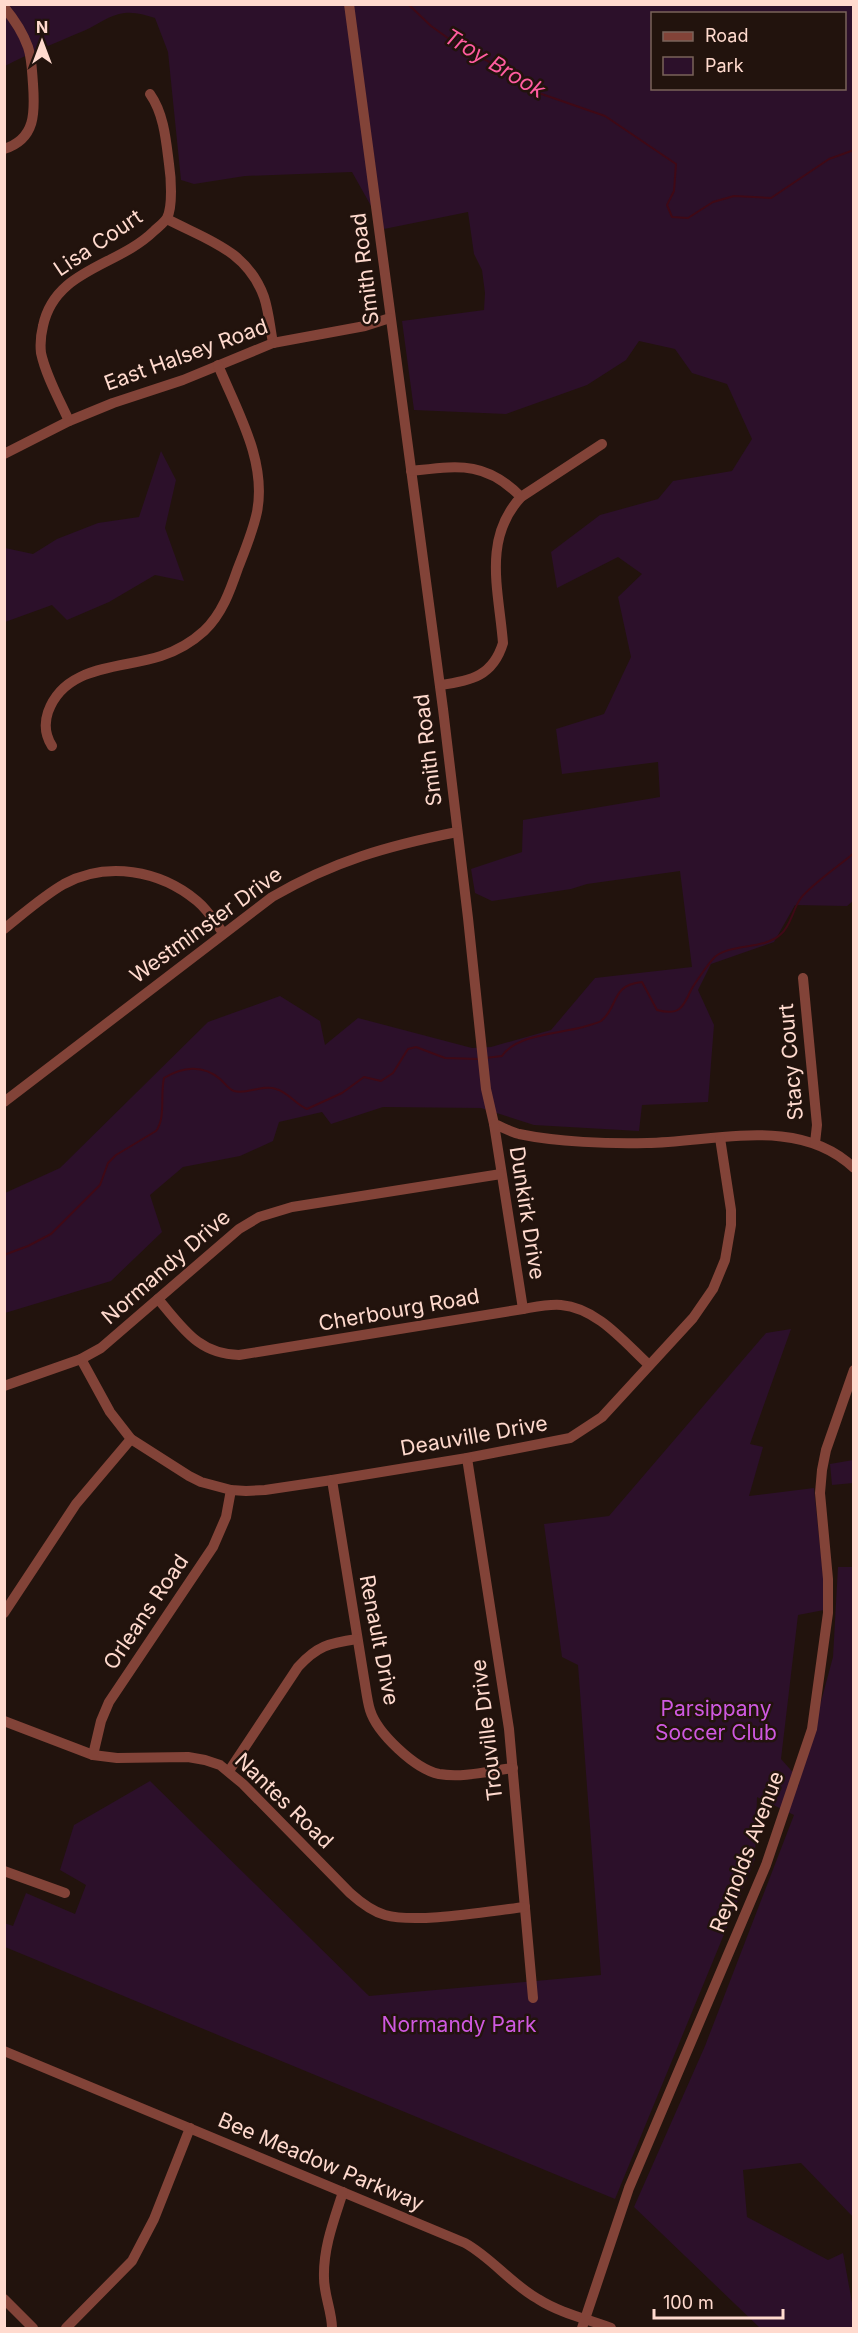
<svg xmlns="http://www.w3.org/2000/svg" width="858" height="2333" font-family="Inter,sans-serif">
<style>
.green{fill:#2c102a;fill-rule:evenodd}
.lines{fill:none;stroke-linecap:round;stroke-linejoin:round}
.stream{stroke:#3f0916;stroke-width:2}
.minor{stroke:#824338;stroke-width:10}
.labels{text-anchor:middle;stroke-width:5;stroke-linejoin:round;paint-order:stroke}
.street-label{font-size:21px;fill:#ffdace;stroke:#22130d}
.park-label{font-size:21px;fill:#cf59e0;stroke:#22130d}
.water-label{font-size:22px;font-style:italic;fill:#ff5ca0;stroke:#22130d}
</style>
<rect width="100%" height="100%" fill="#22130d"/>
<!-- green -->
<g class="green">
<path d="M5,5H853V901L847,906L795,905L774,942L711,964L698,990L714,1025L708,1102L642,1105L639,1131L534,1125L481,1108L383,1107L331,1124L322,1112L279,1122L273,1141L240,1156L183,1167L150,1195L162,1232L111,1281L5,1313V1193L60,1168L208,1022L280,996L320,1021L325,1045L358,1018L472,1048L491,1047L551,1030L595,978L692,967L680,871L587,884L571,889L492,901L475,893L471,869L522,852L523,820L660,797L658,762L562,774L556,729L604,714L631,657L618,597L642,574L618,557L557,588L551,552L600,515L658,499L673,481L732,471L752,439L727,384L692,373L675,349L639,341L626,360L587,385L506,414L414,410L402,321L484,310L485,293L482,270L474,254L468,212L384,229L352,172L245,176L194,184L181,180L168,52L155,18C142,14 132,11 119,14C104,18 94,27 81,32C55,43 30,53 5,66ZM652,14H844V88H652Z"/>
<path d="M161,451L176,480L165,528L184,581L155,575L109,602L67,620L52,605L5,622V548L33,554L57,539L98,523L139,517Z"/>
<path d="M791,1329L750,1444L763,1447L749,1496L814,1488L824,1584V1610L798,1615L781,1759L798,1778V1787L833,1657L838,1567H853V2217L801,2163L743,2170L747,2217L828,2260L843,2253L853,2308V2328H760L634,2207L705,2046L794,1815L757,1797L755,1859L615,2199L5,1947L4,1923L13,1926L26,1893L75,1914L86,1885L60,1870L74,1825L150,1781L369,1996L601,1975L578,1665L562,1657L544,1524L609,1516L766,1333Z"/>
<path d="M853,1460V1483L832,1485L830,1464Z"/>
</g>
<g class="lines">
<!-- stream -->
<g class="stream">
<path d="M408,4L431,26L459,46L514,75L533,91L605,116L676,164L674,191L667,205L672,217L688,218L713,202L734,196L771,198L829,159L854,150"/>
<path d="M485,1058L502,1056C517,1034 558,1034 583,1027C588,1025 596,1024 601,1021C619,1007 610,985 642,982L657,1010C679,1016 683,1008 691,990C695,983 710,961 716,956C734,943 764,950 781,934C791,926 793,908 801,898C812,884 839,866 854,853"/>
<path d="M4,1255L28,1246L51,1234L100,1185L108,1163L116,1155L156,1131C166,1118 160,1095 164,1078C182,1067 203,1064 220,1079C225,1083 228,1089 234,1091C247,1095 262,1084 276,1089C288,1092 295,1104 307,1109L342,1093L364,1077L381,1081L393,1073L408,1049L416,1047L445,1058L479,1059"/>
</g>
<!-- minor -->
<g class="minor">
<path d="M349,4L443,709L468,918L486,1089L494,1124C502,1127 511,1132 519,1134C557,1142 609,1144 647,1143C715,1142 799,1115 854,1168"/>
<path d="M4,7C14,19 23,33 28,47C32,59 32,72 33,84C35,112 36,139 4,149"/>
<path d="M167,219C207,240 247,250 264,297C269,312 270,328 273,343"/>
<path d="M69,421C59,399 46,376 41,353C40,344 41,334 43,326C55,269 117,267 154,231C157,228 164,223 167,218C173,206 171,177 169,164C166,140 164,114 150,94"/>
<path d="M4,454L69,421L113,403L183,380L273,343L365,326L390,318"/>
<path d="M411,471C457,466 485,460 521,497"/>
<path d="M440,685C471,681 493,676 503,643C499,591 482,539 521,497L602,444"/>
<path d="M52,746C45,735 44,724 48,712C65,664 122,669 161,656C176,651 192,642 204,631C222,614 230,591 238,568C245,550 253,531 257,512C267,461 237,411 218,365"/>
<path d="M4,929C23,914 43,896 64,884C107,861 160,870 197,901C208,910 215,922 223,933"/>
<path d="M803,978L817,1125L815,1143"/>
<path d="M4,1102L272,897C334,861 387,846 457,832"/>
<path d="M494,1124L523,1309"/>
<path d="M158,1299C183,1328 198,1354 239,1355L523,1309C535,1307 548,1304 561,1305C597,1308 624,1342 649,1365"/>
<path d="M81,1359L110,1412L131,1439L189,1476L201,1482L231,1490L246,1491L265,1490L332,1480L467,1458L570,1438L602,1417L693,1318L713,1289L725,1260L731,1225V1210L720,1138"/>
<path d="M4,1386L81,1359L101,1348L239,1229L259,1217L292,1207L501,1174"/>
<path d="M467,1458L509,1729L533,1998"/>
<path d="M332,1480L364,1678C366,1689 367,1700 370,1710C377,1733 415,1769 439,1774C463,1778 489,1771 513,1768"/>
<path d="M4,1613L76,1504L131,1439"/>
<path d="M4,1721L93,1755L117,1758L188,1757L205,1760L220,1765L243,1784L350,1893C360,1902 371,1911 385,1915C417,1924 489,1911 525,1907"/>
<path d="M93,1755L101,1721L109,1702L213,1547L226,1517L231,1490"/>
<path d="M229,1771L298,1667C317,1646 329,1643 357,1639"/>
<path d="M4,1871L65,1893"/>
<path d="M4,2051L465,2243C492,2258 511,2284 538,2299C560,2313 587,2319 611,2328"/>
<path d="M4,2299L33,2328"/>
<path d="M66,2328L132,2261L154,2219L190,2128"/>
<path d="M332,2328C332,2312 324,2295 324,2278C323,2248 334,2220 343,2192"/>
<path d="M582,2328L629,2188L766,1865L812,1729L828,1613V1579L820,1493L822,1470L826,1450L854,1370"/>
</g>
</g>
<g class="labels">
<!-- street labels -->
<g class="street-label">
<text transform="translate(98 243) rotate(-34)" y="7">Lisa Court</text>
<text transform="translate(365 269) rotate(-97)" y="7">Smith Road</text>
<text transform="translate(186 355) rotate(-20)" y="7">East Halsey Road</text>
<text transform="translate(428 750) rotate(-97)" y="7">Smith Road</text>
<text transform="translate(206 925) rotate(-36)" y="7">Westminster Drive</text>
<text transform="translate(791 1062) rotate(-95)" y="7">Stacy Court</text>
<text transform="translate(527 1213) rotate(81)" y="7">Dunkirk Drive</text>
<text transform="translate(166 1267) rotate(-41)" y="7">Normandy Drive</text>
<text transform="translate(399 1310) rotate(-10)" y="7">Cherbourg Road</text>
<text transform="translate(474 1436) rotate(-10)" y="7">Deauville Drive</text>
<text transform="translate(146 1612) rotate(-56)" y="7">Orleans Road</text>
<text transform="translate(379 1640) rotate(79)" y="7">Renault Drive</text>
<text transform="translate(487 1730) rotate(-97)" y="7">Trouville Drive</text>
<text transform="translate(284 1801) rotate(44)" y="7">Nantes Road</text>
<text transform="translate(747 1852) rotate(-69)" y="7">Reynolds Avenue</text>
<text transform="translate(321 2162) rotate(23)" y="7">Bee Meadow Parkway</text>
</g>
<!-- park labels -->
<g class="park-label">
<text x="716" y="1716">Parsippany<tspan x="716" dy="24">Soccer Club</tspan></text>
<text x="459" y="2032">Normandy Park</text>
</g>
<!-- water labels -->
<g class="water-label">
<text transform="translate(495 63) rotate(31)" y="8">Troy Brook</text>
</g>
</g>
<!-- border -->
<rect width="858" height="2333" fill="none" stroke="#ffdace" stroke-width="12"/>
<!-- legend -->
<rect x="651" y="12" width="195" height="78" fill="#22130d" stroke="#7a635a" stroke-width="1.5"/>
<rect x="663" y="32" width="30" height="9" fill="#824338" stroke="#7a635a" stroke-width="1.5"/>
<text x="705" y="42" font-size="18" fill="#ffdace">Road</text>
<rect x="663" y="57" width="30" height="18" fill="#2c102a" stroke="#7a635a" stroke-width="1.5"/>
<text x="705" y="72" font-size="18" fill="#ffdace">Park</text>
<!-- north arrow -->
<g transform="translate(42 42)" stroke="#22130d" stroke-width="4.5" paint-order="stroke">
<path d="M0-4.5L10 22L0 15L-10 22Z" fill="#ffdace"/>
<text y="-9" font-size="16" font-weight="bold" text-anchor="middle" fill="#ffdace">N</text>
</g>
<!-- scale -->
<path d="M654 2309v9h129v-9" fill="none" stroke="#ffdace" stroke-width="3"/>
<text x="663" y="2309" font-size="18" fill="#ffdace" stroke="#22130d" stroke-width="4.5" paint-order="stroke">100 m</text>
</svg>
